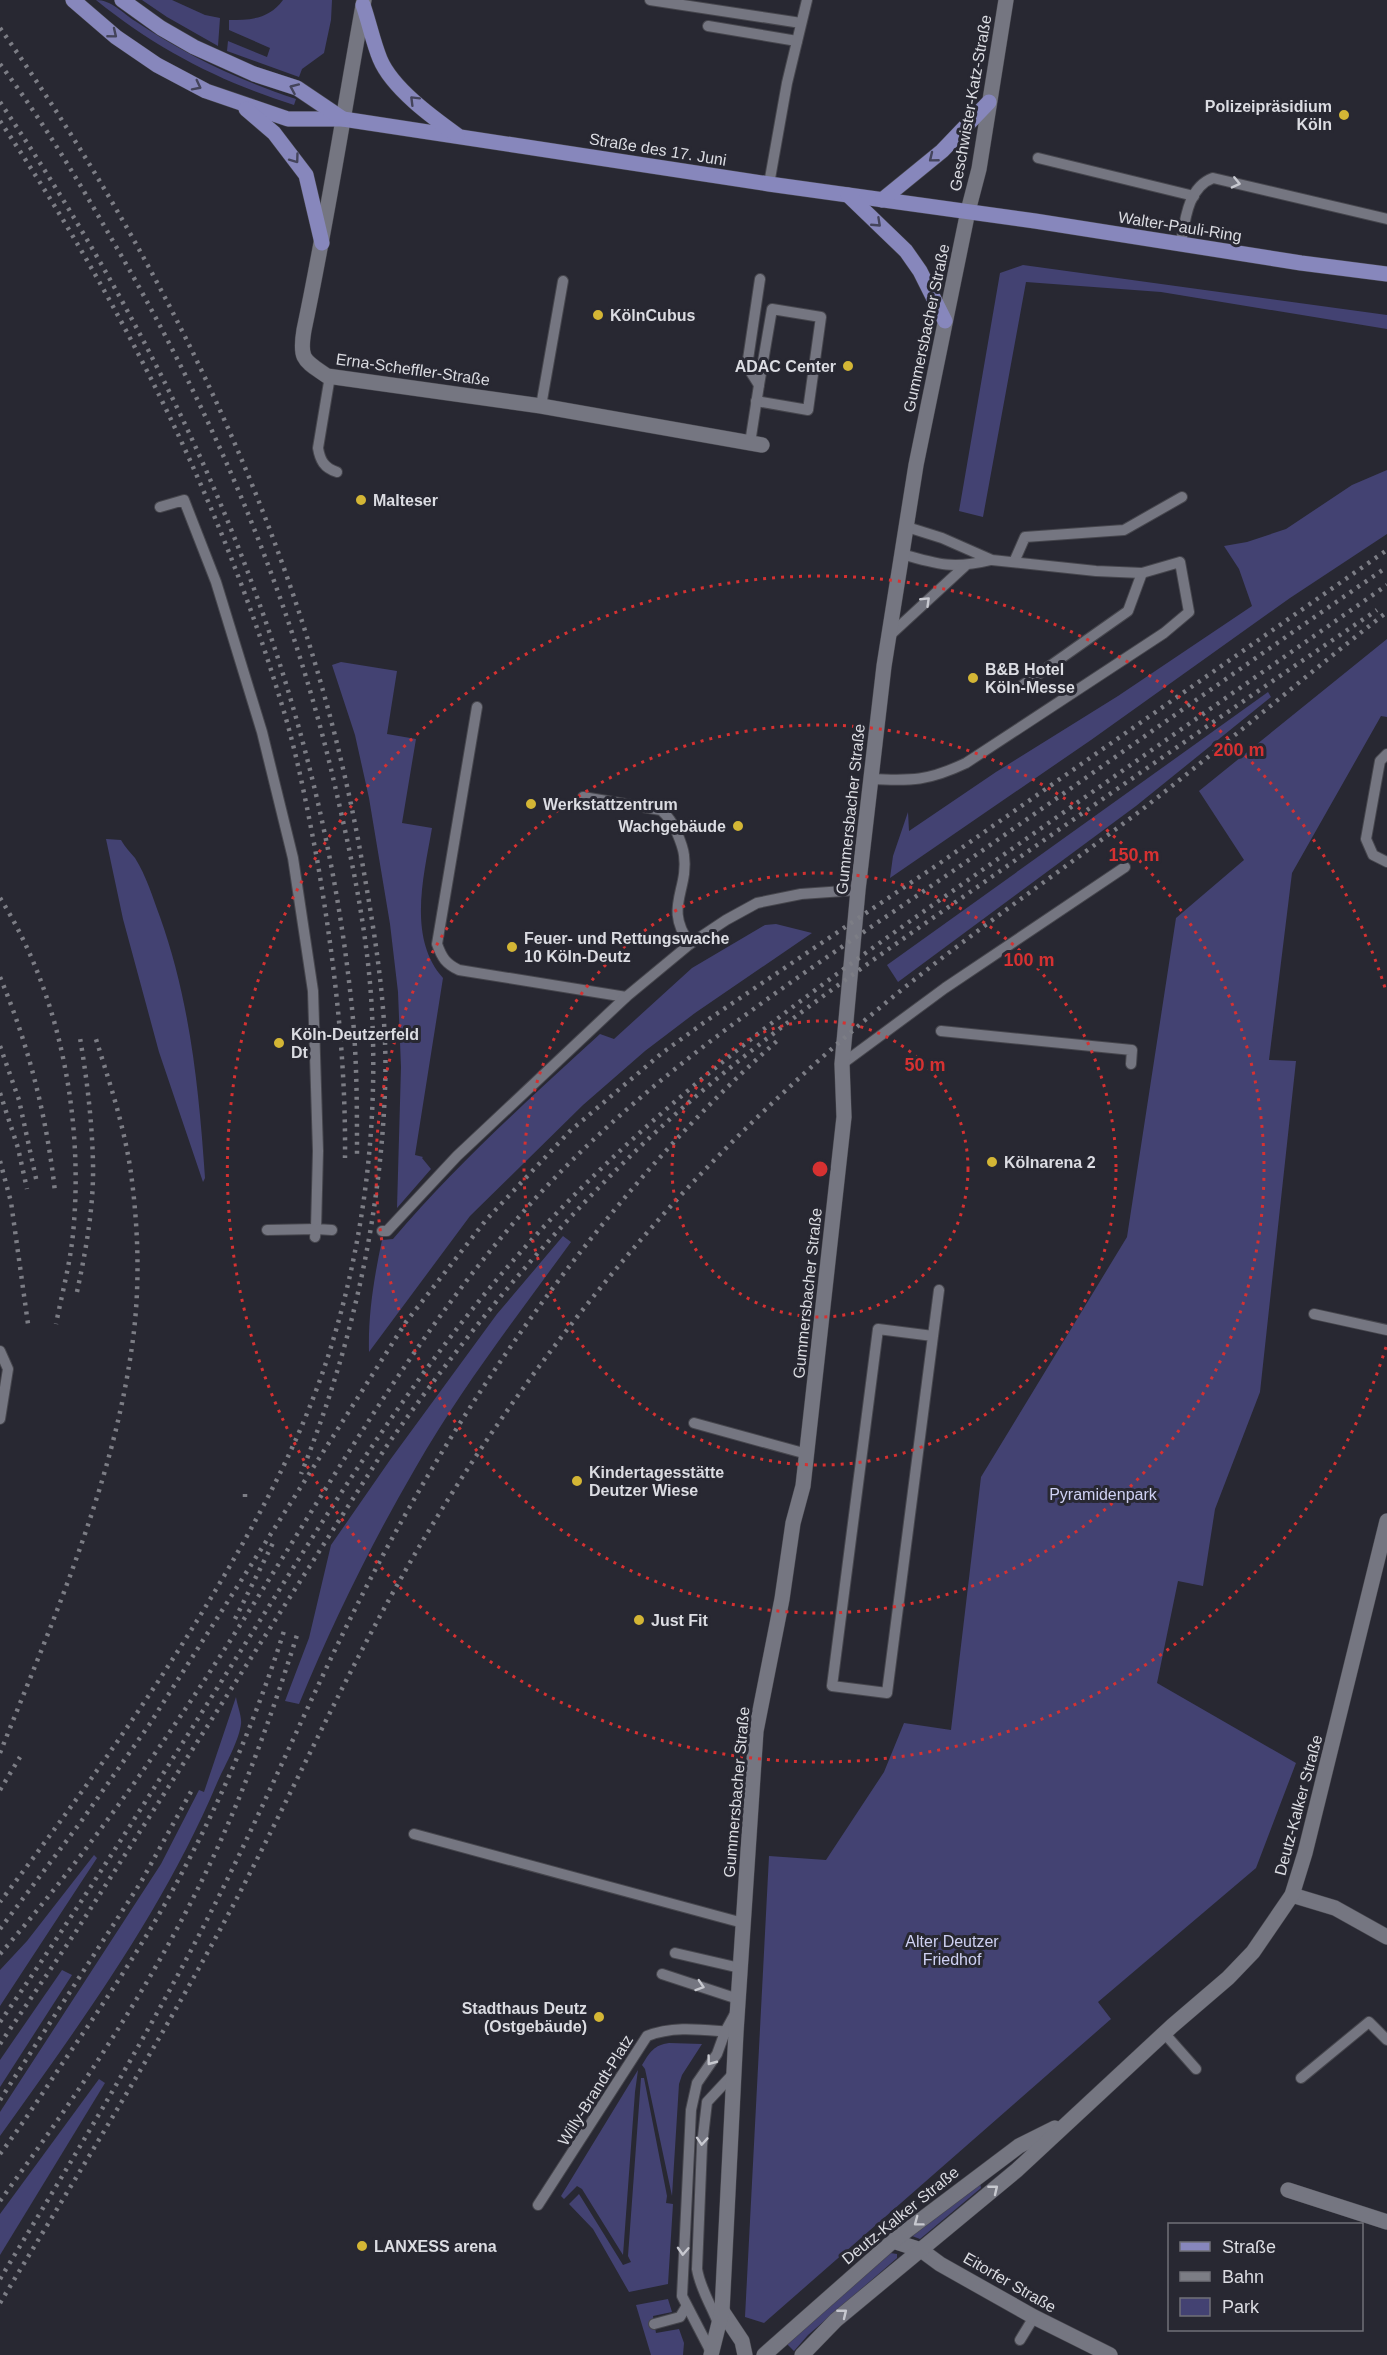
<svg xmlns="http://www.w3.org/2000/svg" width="1387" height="2355" font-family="Arial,sans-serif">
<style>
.green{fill:#434272}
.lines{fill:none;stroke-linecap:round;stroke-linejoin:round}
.lane-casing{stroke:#46464d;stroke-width:12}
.street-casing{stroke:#46464d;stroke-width:16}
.secondary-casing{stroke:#46464d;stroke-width:16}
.primary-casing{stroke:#46464d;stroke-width:16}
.lane{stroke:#757681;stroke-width:10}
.street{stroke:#757681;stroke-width:15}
.secondary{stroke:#757681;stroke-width:15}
.primary{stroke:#8787bc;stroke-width:15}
.rail{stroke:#7c7d85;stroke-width:4.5;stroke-dasharray:3 6;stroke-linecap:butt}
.oneway{stroke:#44445b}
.oneway2{stroke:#c7c8cf}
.ring{fill:none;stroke:#d63131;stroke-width:3;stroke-dasharray:3 6}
.poi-dot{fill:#d4b635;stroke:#282832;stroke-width:2}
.labels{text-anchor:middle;stroke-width:6;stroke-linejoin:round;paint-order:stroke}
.street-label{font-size:16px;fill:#dbdce2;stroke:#282832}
.poi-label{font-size:16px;font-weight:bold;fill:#dbdce2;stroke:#282832;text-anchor:start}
.park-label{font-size:16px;fill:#cfd1f3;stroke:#282832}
.centre{fill:#d63131;stroke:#282832;stroke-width:3}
.ring-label{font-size:18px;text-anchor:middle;font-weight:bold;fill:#d63131;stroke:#282832;stroke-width:6;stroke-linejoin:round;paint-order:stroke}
</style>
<rect width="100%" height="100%" fill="#282832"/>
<!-- green -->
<g class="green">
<path d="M96,0C112,0 122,13 135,21C186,55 238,80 296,99L294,105C221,82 156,49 96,0Z"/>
<path d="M142,0H172L205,15L220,18L218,46L167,17Z"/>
<path d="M283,0H332L331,20L324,53L302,69L299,77L227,51L228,41L267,57L270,48L229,30V20C251,20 269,19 283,0Z"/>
<path d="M1023,265L1387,315V329L1161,292L1026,282L983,517L959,511L1000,273Z"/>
<path d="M1387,470V534L1290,598L1091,740L890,878L893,856L908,812L909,831L996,772L1118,696L1252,606L1239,569L1224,546L1247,542L1286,529L1352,485Z"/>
<path d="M1387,639V717L1381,716L1292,873L1269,1060L1296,1061L1260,1392L1215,1509L1203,1586L1178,1581L1157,1683L1296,1763L1256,1868L1098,2002L1111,2019L764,2323L745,2317L769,1856L826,1860L884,1772L904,1723L951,1730L981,1477L1127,1237L1176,918L1244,860L1199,791Z"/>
<path d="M341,662L397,671L387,734L416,739L402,823L432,828C424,875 407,938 443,978L415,1155L423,1157L422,1158L431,1169L397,1208L401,1067L398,992L390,924L369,798L355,735L332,665Z"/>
<path d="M1268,692L1271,697L1136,806L898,982L887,965Z"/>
<path d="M106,839L121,840C125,847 130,852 135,858C146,875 153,898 160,917C190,1001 199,1089 205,1178L203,1182L159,1052L123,919Z"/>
<path d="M776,924L812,933L695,1013L645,1051L583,1105L470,1216L369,1352C368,1314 374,1278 382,1240L393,1239C456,1165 529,1099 600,1034L614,1039L692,968L765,925Z"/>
<path d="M563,1236L571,1242C518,1315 461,1388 416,1467C371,1544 333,1622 299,1704L285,1701L309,1638L331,1545L390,1460L497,1314Z"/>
<path d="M236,1697C237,1705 242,1716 241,1724C239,1741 224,1767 217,1783C163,1911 80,2024 0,2136V2112L161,1864L199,1790L204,1792Z"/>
<path d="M94,1855L97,1858L0,2006V1970L27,1941Z"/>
<path d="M62,1970L72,1975L0,2087V2060Z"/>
<path d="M669,2043L702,2044L682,2075L679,2084L672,2196L645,2069L642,2065C650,2052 654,2045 669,2043Z"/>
<path d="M638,2070L635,2092L623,2255L582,2189L577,2186L564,2199L561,2196Z"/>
<path d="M641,2078H644L667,2196L666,2203L673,2204L668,2284L629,2292L593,2229L569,2204L579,2194L623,2265L631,2262L628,2256Z"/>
<path d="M99,2079L105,2083L0,2255V2214Z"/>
<path d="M980,2183L981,2188L920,2239L912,2236Z"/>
<path d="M890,2253L897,2254V2258L808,2335L794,2351L785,2342Z"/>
<path d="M668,2299L672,2312L653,2316L656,2333L679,2329L684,2343L683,2355H651L636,2305Z"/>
</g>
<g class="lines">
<!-- lane casing -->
<g class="lane-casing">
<g id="lane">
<path d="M650,0L801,23"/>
<path d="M708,26L797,41"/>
<path d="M1038,158L1194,196"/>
<path d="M769,184L787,83L807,0"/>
<path d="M1181,243C1185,220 1188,187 1213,178L1387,219"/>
<path d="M330,376L318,448C320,460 324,468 337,472"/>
<path d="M756,401L808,410L821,317L772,309L759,385"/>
<path d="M541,406L563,281"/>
<path d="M750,443L759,385L747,366L760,279"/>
<path d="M160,507L184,500L216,582L262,732L293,858L313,991L318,1151L316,1229L332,1230"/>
<path d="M902,554C939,565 954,569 991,560"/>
<path d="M1014,562L1025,537L1124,530L1182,497"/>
<path d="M889,636L965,566"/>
<path d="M1020,687L1128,611L1142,573"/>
<path d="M477,707L437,944C442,958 446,964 459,970L626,997"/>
<path d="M1387,754L1380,761L1366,839L1373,855L1387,862"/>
<path d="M871,779C912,781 928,781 966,763L1164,633L1189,612L1180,562L1142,573L1096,571L992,560L942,538L907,527"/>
<path d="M583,797L661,810C669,817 673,823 677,833C680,840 683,847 684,855C689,891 663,907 690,944"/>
<path d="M941,1031L1132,1050L1131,1064"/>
<path d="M842,1064L945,988L1125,867"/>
<path d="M267,1230L316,1229L315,1237"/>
<path d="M382,1231H387L457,1156L626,997L690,944L726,920L757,903L801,894L858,890"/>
<path d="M1314,1314L1387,1330"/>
<path d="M933,1336L878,1329L832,1686L887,1693L933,1336L939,1290"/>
<path d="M0,1351L8,1369L0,1419"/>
<path d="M694,1423L807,1454"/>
<path d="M414,1834L743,1923"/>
<path d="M675,1953L740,1968"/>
<path d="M662,1974L738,1999"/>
<path d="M1165,2034L1196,2069"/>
<path d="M1301,2078L1369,2022L1387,2040"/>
<path d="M538,2205L647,2036C674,2025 704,2030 732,2032"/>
<path d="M718,2323C711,2305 700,2288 697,2269L702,2145L707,2102L734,2073"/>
<path d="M654,2324L680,2317L686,2307"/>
<path d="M1020,2340L1034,2317"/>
<path d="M711,2352L682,2296L691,2110L697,2083L717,2054L725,2032L736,2012"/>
</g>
</g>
<!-- street casing -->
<g class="street-casing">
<g id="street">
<path d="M364,0C344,110 327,221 304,330C299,360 304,360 327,376L541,406L762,445"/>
<path d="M968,211L979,169L1006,0"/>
<path d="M1292,1895L1335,1908L1387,1937"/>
<path d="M1288,2190L1387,2222"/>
<path d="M893,2241L921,2250L940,2264L1034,2317L1110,2355"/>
</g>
</g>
<!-- secondary casing -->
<g class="secondary-casing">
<g id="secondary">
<path d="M722,2311L742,2341L745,2355"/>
<path d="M711,2355L722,2311L736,2032L756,1731L782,1599L793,1523L803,1486L844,1117L842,1064L858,890L884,666L916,465L968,211"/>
<path d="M764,2355L893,2241L1019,2146L1055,2128"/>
<path d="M802,2355L836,2320L1017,2170L1172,2026L1228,1978L1253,1952L1292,1895L1305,1853L1387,1521"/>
</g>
</g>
<!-- primary casing -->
<g class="primary-casing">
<g id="primary">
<path d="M73,0L116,37L157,65L206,91L288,119H343L769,184L1035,221L1301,263L1387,274"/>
<path d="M122,0L161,28L194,47L254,74L297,88L343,119"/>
<path d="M363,5C369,22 373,42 380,59C392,88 432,117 457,135"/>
<path d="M246,109L274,133L306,175L322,243"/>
<path d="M848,195L906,251L920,271L945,321"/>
<path d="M882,200L942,151L989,102"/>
</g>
</g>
<!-- lane -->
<use href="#lane" class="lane"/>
<!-- street -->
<use href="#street" class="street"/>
<!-- secondary -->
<use href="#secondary" class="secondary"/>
<!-- primary -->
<use href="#primary" class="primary"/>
<!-- rail -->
<g class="rail">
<path d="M0,28C176,278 311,565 363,867C376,941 388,1015 385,1090C380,1223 350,1352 301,1474"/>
<path d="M0,64C43,121 79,182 114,243C213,413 291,595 335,786C351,855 366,925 371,996C379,1115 366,1233 331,1347C302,1441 254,1527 203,1611C141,1712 72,1807 0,1902"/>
<path d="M0,102C183,373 316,671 351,999C357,1052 357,1105 357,1158"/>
<path d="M0,121C120,300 219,496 281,702C297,753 307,807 317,859C334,958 346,1058 345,1158"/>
<path d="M0,898C61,994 84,1122 73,1234C70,1264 62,1294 56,1324"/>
<path d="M0,977C29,1046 47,1118 55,1192"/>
<path d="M0,1046L19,1100L37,1183"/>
<path d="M0,1093L18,1148L27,1189"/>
<path d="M0,1161L11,1202L28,1324"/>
<path d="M77,1292C86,1250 94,1206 93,1163C92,1121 87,1079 80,1038"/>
<path d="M245,1494V1499"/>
<path d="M235,1619L274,1541"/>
<path d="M0,1753C51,1625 111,1490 131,1353C140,1296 139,1238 132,1181C126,1131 110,1084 95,1036"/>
<path d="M0,1790L20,1757"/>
<path d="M0,1929L80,1823L149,1725L406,1322L486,1220L570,1131L662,1053L709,1019L940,863L1387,550"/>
<path d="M0,1954C99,1841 183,1716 263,1589C343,1462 418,1333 517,1219C641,1076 799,977 953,871C1098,770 1241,667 1387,567"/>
<path d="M0,2022C95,1885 182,1743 271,1603C347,1482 424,1361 518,1255C652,1104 808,993 971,878C1109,780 1248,682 1387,585"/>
<path d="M0,2044L75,1933L386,1447C464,1336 546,1236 645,1142C748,1045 867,964 983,883C1114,791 1245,699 1377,610"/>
<path d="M0,2100L141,1882L193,1788"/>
<path d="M0,2154C22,2125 42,2094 62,2064C106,2000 150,1935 185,1867C225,1791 258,1713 284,1631"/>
<path d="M0,2201C83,2087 163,1969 221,1840C251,1773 275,1705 297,1635"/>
<path d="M0,2279C77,2152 154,2026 220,1894C273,1788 318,1679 373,1574C473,1383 615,1184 777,1041"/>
<path d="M0,2303C81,2169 164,2036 237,1898C292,1793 341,1684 400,1580C462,1470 535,1366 616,1269C699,1169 794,1078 894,996C975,930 1061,871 1144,808C1226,744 1305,676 1387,612"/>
</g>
</g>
<!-- one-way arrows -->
<defs><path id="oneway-chevron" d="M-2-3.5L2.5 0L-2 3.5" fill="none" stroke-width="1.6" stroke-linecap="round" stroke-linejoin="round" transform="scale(1.5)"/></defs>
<g class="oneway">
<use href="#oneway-chevron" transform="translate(113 34) rotate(39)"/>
<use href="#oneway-chevron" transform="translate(197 86) rotate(27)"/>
<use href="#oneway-chevron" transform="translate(294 88) rotate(-156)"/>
<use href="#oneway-chevron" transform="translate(414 100) rotate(-135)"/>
<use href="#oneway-chevron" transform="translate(933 158) rotate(141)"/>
<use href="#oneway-chevron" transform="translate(295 159) rotate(54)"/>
<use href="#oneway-chevron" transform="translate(877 223) rotate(43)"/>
</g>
<g class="oneway2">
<use href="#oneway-chevron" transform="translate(1236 183) rotate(13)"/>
<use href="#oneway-chevron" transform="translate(926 601) rotate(-44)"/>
<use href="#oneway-chevron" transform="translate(700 1986) rotate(18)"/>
<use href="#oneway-chevron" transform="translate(711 2061) rotate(127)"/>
<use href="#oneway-chevron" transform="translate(702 2141) rotate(94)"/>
<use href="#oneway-chevron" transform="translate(994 2189) rotate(-39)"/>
<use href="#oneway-chevron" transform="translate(918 2222) rotate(143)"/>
<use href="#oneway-chevron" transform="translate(683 2251) rotate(93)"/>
<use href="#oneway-chevron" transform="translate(843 2313) rotate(-39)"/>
</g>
<!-- distance rings -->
<g class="ring">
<circle cx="820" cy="1169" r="148"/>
<circle cx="820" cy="1169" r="296"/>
<circle cx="820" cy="1169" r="444"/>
<path d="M1386 1347A593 593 0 1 1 1386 991"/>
</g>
<!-- markers -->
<g class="poi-dot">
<circle cx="1344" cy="115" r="6"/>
<circle cx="598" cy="315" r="6"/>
<circle cx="848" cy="366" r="6"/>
<circle cx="361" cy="500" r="6"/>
<circle cx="973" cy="678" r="6"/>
<circle cx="531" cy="804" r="6"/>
<circle cx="738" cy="826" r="6"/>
<circle cx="512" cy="947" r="6"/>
<circle cx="279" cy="1043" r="6"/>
<circle cx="992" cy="1162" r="6"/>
<circle cx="577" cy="1481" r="6"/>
<circle cx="639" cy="1620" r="6"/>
<circle cx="599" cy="2017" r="6"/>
<circle cx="362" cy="2246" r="6"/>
</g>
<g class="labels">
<!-- street labels -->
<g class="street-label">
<text transform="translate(970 103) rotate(-80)" y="6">Geschwister-Katz-Straße</text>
<text transform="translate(658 149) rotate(9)" y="6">Straße des 17. Juni</text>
<text transform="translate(1180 226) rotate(9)" y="6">Walter-Pauli-Ring</text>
<text transform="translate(926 328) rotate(-78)" y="6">Gummersbacher Straße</text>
<text transform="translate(413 369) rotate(8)" y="6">Erna-Scheffler-Straße</text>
<text transform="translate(850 809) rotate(-84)" y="6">Gummersbacher Straße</text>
<text transform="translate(807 1293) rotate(-84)" y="6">Gummersbacher Straße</text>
<text transform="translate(736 1792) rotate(-85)" y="6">Gummersbacher Straße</text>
<text transform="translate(1298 1805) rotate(-75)" y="6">Deutz-Kalker Straße</text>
<text transform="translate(595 2090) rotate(-58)" y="6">Willy-Brandt-Platz</text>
<text transform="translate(900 2215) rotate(-39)" y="6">Deutz-Kalker Straße</text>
<text transform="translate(1010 2282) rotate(30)" y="6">Eitorfer Straße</text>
</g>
<!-- poi labels -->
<g class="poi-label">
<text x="1332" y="112" text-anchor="end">Polizeipräsidium<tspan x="1332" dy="18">Köln</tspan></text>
<text x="610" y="321">KölnCubus</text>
<text x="836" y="372" text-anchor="end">ADAC Center</text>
<text x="373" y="506">Malteser</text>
<text x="985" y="675">B&amp;B Hotel<tspan x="985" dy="18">Köln-Messe</tspan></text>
<text x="543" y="810">Werkstattzentrum</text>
<text x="726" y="832" text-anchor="end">Wachgebäude</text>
<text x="524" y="944">Feuer- und Rettungswache<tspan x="524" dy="18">10 Köln-Deutz</tspan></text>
<text x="291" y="1040">Köln-Deutzerfeld<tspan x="291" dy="18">Dt</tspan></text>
<text x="1004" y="1168">Kölnarena 2</text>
<text x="589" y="1478">Kindertagesstätte<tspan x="589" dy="18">Deutzer Wiese</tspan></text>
<text x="651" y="1626">Just Fit</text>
<text x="587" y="2014" text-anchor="end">Stadthaus Deutz<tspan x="587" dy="18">(Ostgebäude)</tspan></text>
<text x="374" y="2252">LANXESS arena</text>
</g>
<!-- park labels -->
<g class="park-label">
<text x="1103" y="1500">Pyramidenpark</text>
<text x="952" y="1947">Alter Deutzer<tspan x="952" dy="18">Friedhof</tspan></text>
</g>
</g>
<circle cx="820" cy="1169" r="9" class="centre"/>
<g class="ring-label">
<text x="1239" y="756">200 m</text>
<text x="1134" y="861">150 m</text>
<text x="1029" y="966">100 m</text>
<text x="925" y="1071">50 m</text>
</g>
<!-- legend -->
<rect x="1168" y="2223" width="195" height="108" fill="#282832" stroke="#707078" stroke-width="1.5"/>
<rect x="1180" y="2242" width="30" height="9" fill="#8787bc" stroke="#707078" stroke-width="1.5"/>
<text x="1222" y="2253" font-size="18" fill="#dbdce2">Straße</text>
<rect x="1180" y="2272" width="30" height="9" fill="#7c7d85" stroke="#707078" stroke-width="1.5"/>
<text x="1222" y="2283" font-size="18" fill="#dbdce2">Bahn</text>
<rect x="1180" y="2298" width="30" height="18" fill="#434272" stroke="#707078" stroke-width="1.5"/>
<text x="1222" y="2313" font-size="18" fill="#dbdce2">Park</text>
</svg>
